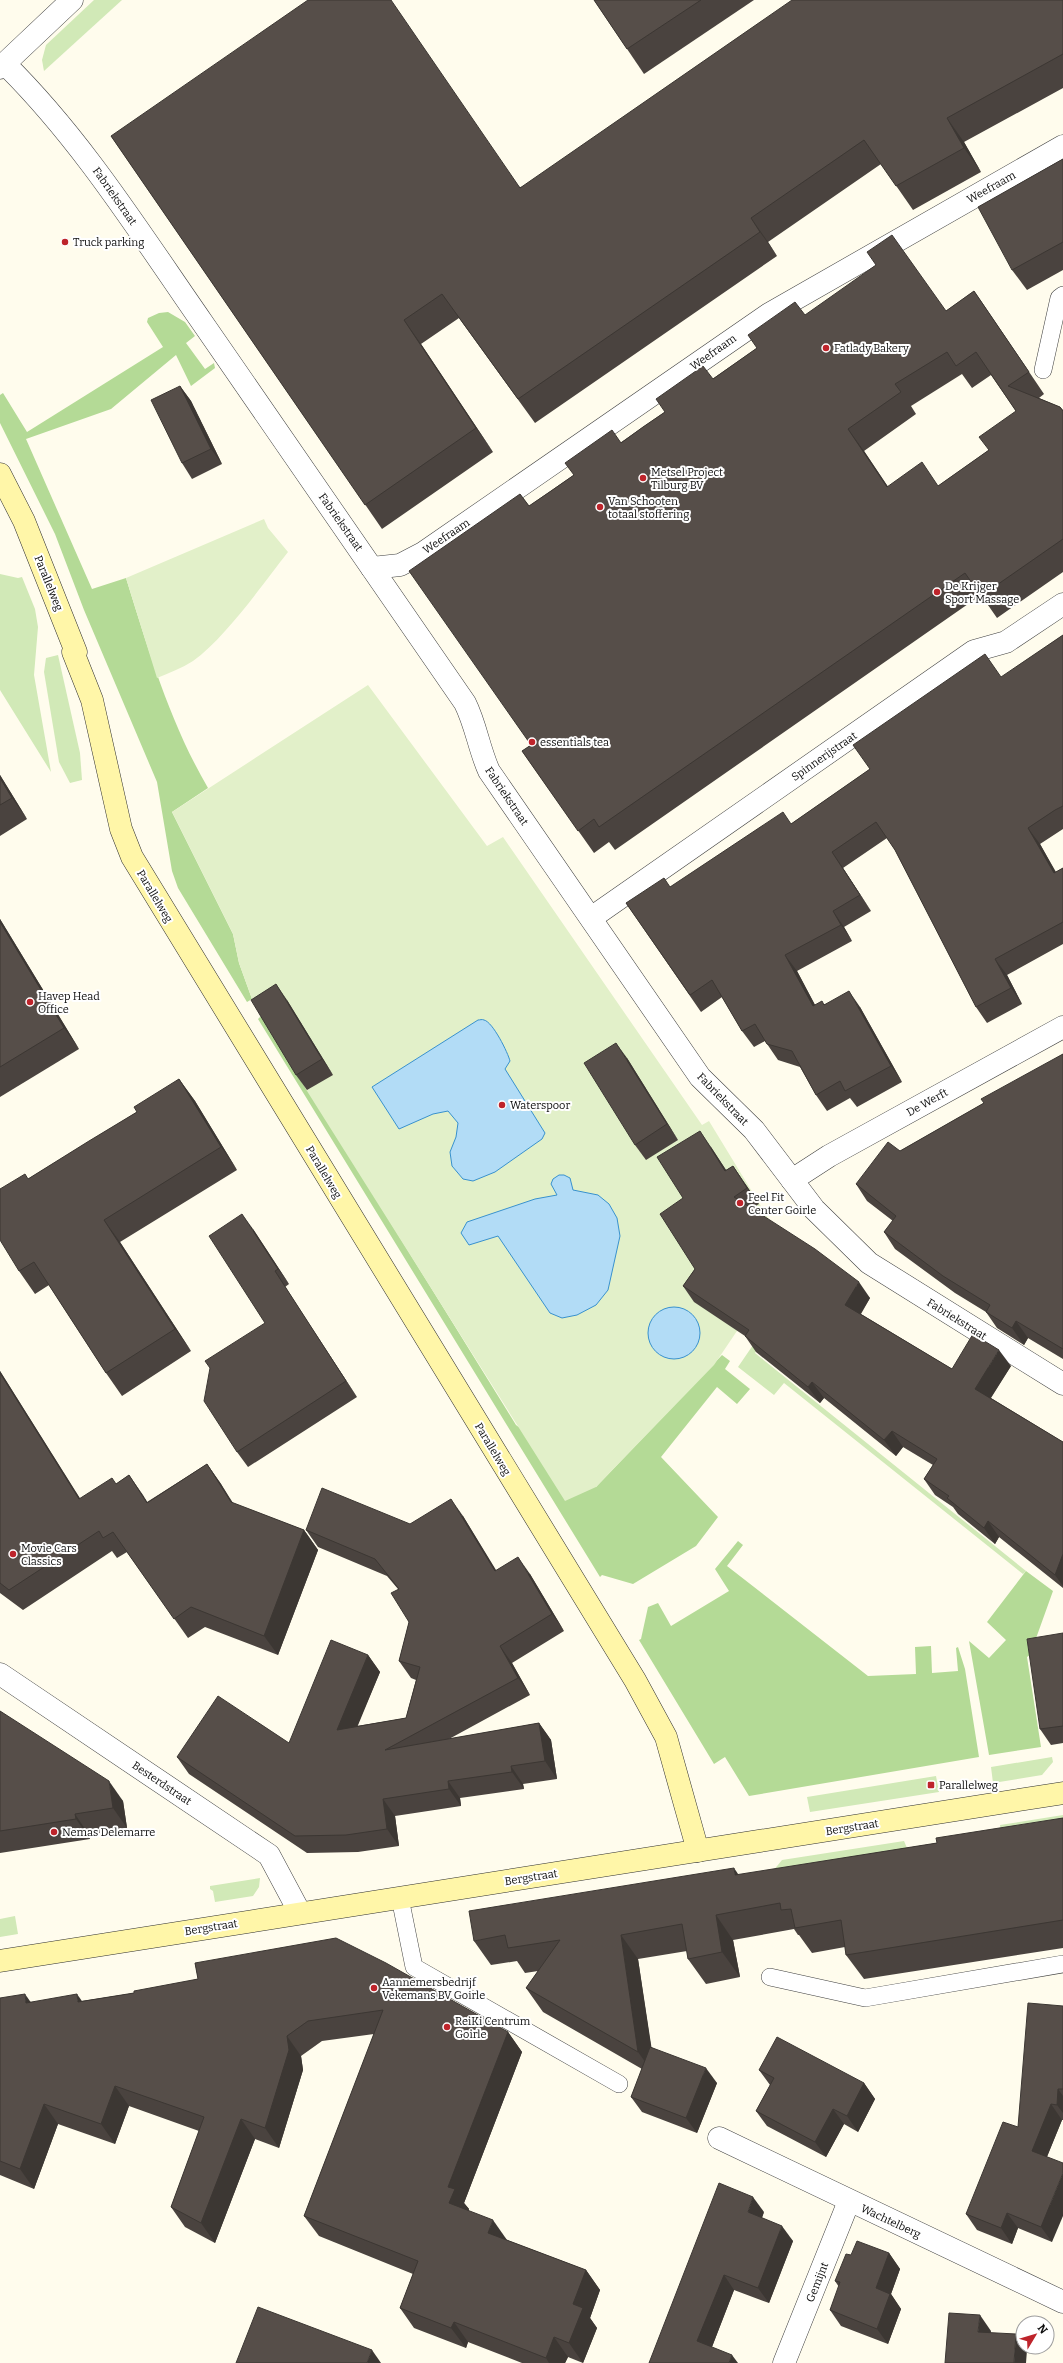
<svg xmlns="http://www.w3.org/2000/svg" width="1063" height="2363" font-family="Bitter,serif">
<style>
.green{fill:#d1e9b7}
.forest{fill:#b4da96}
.pitch{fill:#e2f0c9}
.water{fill:#b2dcf6;stroke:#3891ce}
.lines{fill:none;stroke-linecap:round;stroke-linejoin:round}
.lane-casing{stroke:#404040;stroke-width:18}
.street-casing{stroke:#404040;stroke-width:23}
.secondary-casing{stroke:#2f2f2f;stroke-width:23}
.lane{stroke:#fff;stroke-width:17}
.street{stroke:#fff;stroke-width:22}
.secondary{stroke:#fff6a8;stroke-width:22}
.wall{fill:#4a433f;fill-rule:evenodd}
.shaded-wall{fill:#3c3733}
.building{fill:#564e49;stroke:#3c3733;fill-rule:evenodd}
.poi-dot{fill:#be242b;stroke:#fff;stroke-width:1.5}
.labels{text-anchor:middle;stroke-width:4;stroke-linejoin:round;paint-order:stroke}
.street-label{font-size:11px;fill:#0d0d0d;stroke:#fff}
.poi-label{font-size:11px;fill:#0d0d0d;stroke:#fff;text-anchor:start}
</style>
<rect width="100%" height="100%" fill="#fffced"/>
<!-- green -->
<g class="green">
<path d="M94,0H122L44,71L42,60L46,45Z"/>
<path d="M0,574L18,578L22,577L35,609L38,627L34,675L51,772L0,690Z"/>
<path d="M58,655L80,753L82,780L70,783L59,762L44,672L46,658Z"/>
<path d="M781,1304L785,1306L755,1353L1026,1571L1023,1574L784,1383L774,1395L738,1367Z"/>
<path d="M1052,1757L1053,1762L1042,1775L993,1783L991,1767Z"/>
<path d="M936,1776L939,1792L810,1812L807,1797Z"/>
<path d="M1063,1815V1831L1003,1841L1000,1825Z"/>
<path d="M904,1841L910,1855L773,1871L782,1860Z"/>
<path d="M260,1878L259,1887L253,1896L215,1902L213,1891L210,1889V1886Z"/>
<path d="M15,1916L18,1934L0,1937V1919Z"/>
</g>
<!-- forest -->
<g class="forest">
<path d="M168,312L185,322L195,336L186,343L205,369L214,363L215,368L191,386L176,355L111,409L26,439L92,589L126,578C148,649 170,723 208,788L172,812L233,934L239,963L252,999L247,1002L178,888L172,871L157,782L84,610L55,534L0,423V395L3,393L27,432L163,347L147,322L148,318L159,313Z"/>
<path d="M262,1015L516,1425L596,1487L722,1355L730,1361L725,1369L750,1389L737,1404L717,1387L661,1457L718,1517L696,1546L633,1584L602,1575L600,1577L258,1019Z"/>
<path d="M738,1541L743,1545L727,1566L868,1676L916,1674L915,1647L931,1646L932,1673L958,1671L956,1648L958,1647L965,1669L979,1757L749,1796L725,1757L714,1764L639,1640L641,1639L648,1607L658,1603L671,1626L729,1591L715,1569Z"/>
<path d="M1026,1571L1053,1591L1030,1655L1027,1657L1041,1747L989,1755L969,1641L989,1658L1006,1640L987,1622Z"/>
</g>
<!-- pitch -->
<g class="pitch">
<path d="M264,519L268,528L288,552C262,585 226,637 193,661C182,668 169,673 157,678L126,578Z"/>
<path d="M368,685L487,846L503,837L702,1125L709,1121L773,1226L797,1242L714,1365L596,1487L565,1501L307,1091L252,999L239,963L233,934L172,812Z"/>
</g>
<!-- water -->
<g class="water">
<path d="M478,1020C480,1020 482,1019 484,1020C493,1022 508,1053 510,1061L505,1069L545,1133L542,1139L495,1172L473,1181L463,1179L452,1166L450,1152L456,1137L458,1123L448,1111L433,1114L399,1129L372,1087Z"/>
<path d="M559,1175H564L570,1178L573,1190L598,1195L609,1204L617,1218L620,1236L608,1290L596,1305L577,1315L562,1318L550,1313L498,1236L469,1245L461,1233L467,1222L535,1199L557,1195L551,1184L553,1179Z"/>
<circle cx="674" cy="1333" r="26"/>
</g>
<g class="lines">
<!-- lane casing -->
<g class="lane-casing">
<g id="lane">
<path d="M1043,370L1059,298L1063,295"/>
<path d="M400,1898L414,1967L619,2084"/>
<path d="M770,1977L865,1998L1063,1964"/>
</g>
</g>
<!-- street casing -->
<g class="street-casing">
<g id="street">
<path d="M5,64C82,140 140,233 202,322C290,449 377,576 465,703C476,725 479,749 489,771L700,1077L754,1130L814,1209L869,1263L1063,1384"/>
<path d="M0,68L72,0"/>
<path d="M372,568L400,565L423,553L769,314L1063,146"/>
<path d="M591,918L974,651L1006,642L1063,604"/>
<path d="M792,1180L829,1156L1063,1027"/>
<path d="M0,1674L269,1855L300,1913"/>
<path d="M719,2138L1063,2302"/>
<path d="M784,2363L849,2201"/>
</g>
</g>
<!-- secondary casing -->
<g class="secondary-casing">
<g id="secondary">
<path d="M0,474L24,521L76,652H73L92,700L121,829L132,857L635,1680L666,1737L698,1851"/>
<path d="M0,1961L1063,1793"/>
</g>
</g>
<!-- lane -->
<use href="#lane" class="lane"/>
<!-- street -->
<use href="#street" class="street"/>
<!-- secondary -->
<use href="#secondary" class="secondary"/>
</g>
<!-- wall -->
<g class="wall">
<path d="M594,0H754L644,74Z"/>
<path d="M1063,0V88L964,142L981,172L913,210L881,164L768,242L777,256L535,423L459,318L421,344L493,452L382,529L111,136L521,187Z"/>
<path d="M1063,159V270L1027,290L1012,270Z"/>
<path d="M974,291L1044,394L1039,398L1060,407L1063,410V572L997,618L981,595L615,850L609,842L594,853L522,751L531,745L520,494L529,506L805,315L946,311ZM962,374L972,388L991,375L1016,411L989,450L938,486L888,487L864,451L916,414L911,406Z"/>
<path d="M180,386L191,401L222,464L192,479L182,463Z"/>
<path d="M1063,635V829L1040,844L1056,872L1063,868V944L1007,975L1022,1004L987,1023L976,1007L895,850L887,838L843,868L871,911L844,927L852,941L797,971L815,1005L824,1004L860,1007L902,1082L857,1107L850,1098L827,1111L816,1095L800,1067L778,1060L765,1041L754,1047L742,1031L722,997L701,1012L626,903L670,887L791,824Z"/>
<path d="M0,775L27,819L0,836Z"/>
<path d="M0,919L79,1049L0,1097Z"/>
<path d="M287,1000L333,1075L307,1090L296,1075Z"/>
<path d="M1063,1054V1359L1028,1338L1024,1345L997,1328L986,1312L955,1293L895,1249L884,1232L893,1221L867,1201L856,1184L900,1151L984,1103Z"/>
<path d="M627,1058L678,1140L646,1160L635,1145Z"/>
<path d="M179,1079L195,1101L237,1170L120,1242L191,1351L122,1396L106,1373L49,1285L35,1294L19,1271L28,1179L137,1112Z"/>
<path d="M711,1147L726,1170L733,1166L744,1182L759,1204L752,1208L870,1298L861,1314L952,1369L1011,1366L991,1398L1063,1442V1588L999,1537L995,1544L958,1514L953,1507L935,1495L924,1479L933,1465L903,1447L896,1456L824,1398L820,1403L756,1352L745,1336L694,1302L683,1286L695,1269L683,1198Z"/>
<path d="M253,1229L289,1284L285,1287L357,1397L248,1467L237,1452L265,1323Z"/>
<path d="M0,1371L80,1499L116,1484L129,1475L147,1502L207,1464L221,1484L232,1503L304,1530L318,1550L278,1655L205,1627L188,1638L127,1552L117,1558L112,1551L23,1610L0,1593Z"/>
<path d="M463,1516L496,1571L530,1574L564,1631L512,1663L530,1695L449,1739L539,1723L551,1740L557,1779L523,1784L524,1789L460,1798L461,1806L395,1816L399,1846L358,1852L307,1853L189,1774L177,1757L289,1743L368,1655L380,1672L357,1726L406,1718L416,1680L411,1678L399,1661L409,1622L398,1589L387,1576L318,1547L306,1530L410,1524Z"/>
<path d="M1063,1633V1743L1051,1745L1040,1729Z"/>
<path d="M0,1711L123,1801L127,1828L89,1835L90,1839L0,1853Z"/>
<path d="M1063,1818V1948L864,1979L846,1955L845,1947L812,1953L799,1935H798L794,1929L733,1940L740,1977L706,1984L688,1959L687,1951L638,1959L651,2047L717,2083L697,2133L642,2112L631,2097L642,2069L543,2012L526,1988L538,1971L525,1973L517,1961L491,1965L474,1941L738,1875L937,1843Z"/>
<path d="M195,1963L508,2032L522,2052L464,2203L469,2209L468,2211L507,2240L586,2270L600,2290L590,2318L597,2328L583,2363L568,2357L565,2363H522L468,2342L466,2348L414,2328L400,2308L413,2274L319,2236L304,2216L374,2034L322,2041L301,2056L303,2070L279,2148L255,2139L215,2243L185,2227L171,2207L199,2131L129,2106L115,2144L58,2124L34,2189L0,2175V2176V1998L31,2002L82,2001L134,1993L198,1979Z"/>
<path d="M1063,2006V2120H1062L1047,2157L1052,2242L1018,2228L1012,2244L977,2230L966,2214L1018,2127Z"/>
<path d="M759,2070L864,2083L875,2099L858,2132L844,2124L826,2157L767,2126L756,2111L770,2085Z"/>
<path d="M764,2212L762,2218L793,2241L769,2303L734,2290L712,2347L649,2363Z"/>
<path d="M889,2253L900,2269L891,2294L901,2309L888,2344L841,2326L830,2310L839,2287L835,2281L851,2255Z"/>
</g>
<!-- shaded-wall -->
<g class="shaded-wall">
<path d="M947,118L964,142L981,172L964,148Z"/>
<path d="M751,218L768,242L777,256L760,232Z"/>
<path d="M974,291L989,314L1044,394L1029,372Z"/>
<path d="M404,320L421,344L493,452L476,428Z"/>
<path d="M180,386L191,401L222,464L211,449Z"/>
<path d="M848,429L864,451L903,509L887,487Z"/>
<path d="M0,775L27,819L12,798L0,778Z"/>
<path d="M1028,828L1040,844L1063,886L1054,873Z"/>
<path d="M832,852L843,868L871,911L860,895Z"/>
<path d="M833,911L844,927L852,941L841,925Z"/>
<path d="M0,919L79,1049L64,1028L0,922Z"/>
<path d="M785,955L797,971L824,1022L813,1006Z"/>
<path d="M995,959L1007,975L1022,1004L1011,988Z"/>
<path d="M276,984L287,1000L333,1075L322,1059Z"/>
<path d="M849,991L860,1007L902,1082L891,1066Z"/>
<path d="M616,1043L627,1058L678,1140L667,1124Z"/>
<path d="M179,1079L195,1101L237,1170L221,1147Z"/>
<path d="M700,1131L711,1147L737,1187L725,1171Z"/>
<path d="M733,1166L744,1182L759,1204L747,1188Z"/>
<path d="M242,1214L253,1229L289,1284L278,1269Z"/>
<path d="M104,1220L120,1242L191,1351L175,1329Z"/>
<path d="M275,1271L285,1287L357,1397L346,1381Z"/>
<path d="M859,1282L870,1298L856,1321L845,1305Z"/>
<path d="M1016,1321L1028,1338L1024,1345L1012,1328Z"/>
<path d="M999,1350L1011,1366L986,1405L975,1389Z"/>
<path d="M0,1371L93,1519L79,1499L0,1373Z"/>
<path d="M812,1382L824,1398L820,1403L808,1387Z"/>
<path d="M892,1431L903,1447L896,1456L884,1440Z"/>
<path d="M207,1464L221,1484L245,1522L231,1502Z"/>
<path d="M129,1475L143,1495L160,1523L147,1503Z"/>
<path d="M451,1499L463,1516L507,1588L495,1571Z"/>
<path d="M988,1521L999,1537L995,1544L984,1528Z"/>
<path d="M304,1530L318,1550L278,1655L264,1636Z"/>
<path d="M1063,1554V1586L1055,1575Z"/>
<path d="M518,1557L530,1574L564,1631L552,1614Z"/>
<path d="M500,1646L512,1663L530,1695L518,1678Z"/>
<path d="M368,1655L380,1672L349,1747L337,1730Z"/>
<path d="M539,1723L551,1740L557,1779L545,1761Z"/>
<path d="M511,1766L523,1784L524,1789L512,1772Z"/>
<path d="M109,1781L123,1801L127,1828L113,1808Z"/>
<path d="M448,1781L460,1798L461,1806L449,1789Z"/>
<path d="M383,1799L395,1816L399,1846L387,1829Z"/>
<path d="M75,1814L89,1835L90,1839L76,1819Z"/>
<path d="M734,1868L751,1893L735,1875Z"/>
<path d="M716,1915L733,1940L740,1977L722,1952Z"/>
<path d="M621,1935L638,1959L656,2077L638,2052Z"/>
<path d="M25,1994L39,2014L26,2003Z"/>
<path d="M77,1994L91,2014L78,2002Z"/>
<path d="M508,2032L522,2052L464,2203L469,2209L463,2223L449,2203L448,2187Z"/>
<path d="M287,2036L301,2056L303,2070L279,2148L265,2128Z"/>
<path d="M706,2068L717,2083L697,2133L686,2118Z"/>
<path d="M864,2083L875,2099L858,2132L847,2116Z"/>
<path d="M115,2086L129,2106L115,2144L101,2124Z"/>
<path d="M1058,2089L1063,2096V2113L1057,2105Z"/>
<path d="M44,2104L58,2124L34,2189L20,2169Z"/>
<path d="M1051,2104L1062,2120L1043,2166L1032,2151Z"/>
<path d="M833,2109L844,2124L826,2157L815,2142Z"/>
<path d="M241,2119L255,2139L215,2243L201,2223Z"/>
<path d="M1063,2173V2216L1052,2242L1041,2227Z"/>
<path d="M753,2197L764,2212L758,2227L748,2212Z"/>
<path d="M1007,2213L1018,2228L1012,2244L1001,2228Z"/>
<path d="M493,2220L507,2240L488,2233Z"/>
<path d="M782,2226L793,2241L769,2303L758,2288Z"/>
<path d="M889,2253L900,2269L891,2294L901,2309L888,2344L877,2329L876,2288Z"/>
<path d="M586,2270L600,2290L590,2318L597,2328L583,2363L569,2343L573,2304Z"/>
<path d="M724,2275L734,2290L708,2357L697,2341Z"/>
<path d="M980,2315L991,2331L989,2347L978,2332Z"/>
<path d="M454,2322L468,2342L466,2348L451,2328Z"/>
<path d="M1016,2334L1023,2345V2347H1025L1027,2350L1026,2363H1014Z"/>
<path d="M554,2337L568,2357L565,2363H549L546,2358Z"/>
<path d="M372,2350L381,2363H367Z"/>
<path d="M732,2355L738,2363H729Z"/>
</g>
<!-- building -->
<g class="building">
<path d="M308,0H391L520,188L792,0H1063V54L947,118L964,148L896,186L864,140L751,218L760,232L518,399L442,294L404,320L476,428L365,505L111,136Z"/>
<path d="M594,0H701L627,49Z"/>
<path d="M1063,159V242L1012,270L978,207Z"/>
<path d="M892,235L946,311L974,291L1029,372L1008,386L1060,407L1063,411V539L981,596L965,573L599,827L594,819L578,831L522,751L531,745L409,571L520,494L529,506L551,491L574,475L565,463L612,430L621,443L643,427L665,412L656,399L703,366L713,379L757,348L748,335L795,302L805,315L876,265L867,252ZM947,352L956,366L976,352L1016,411L979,437L989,450L938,486L922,462L887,487L848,429L901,392L895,384Z"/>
<path d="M180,386L211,449L182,463L151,400Z"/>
<path d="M1063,635V806L1055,810L1028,828L1054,873L1063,868V922L995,959L1011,988L976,1007L895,850L876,822L832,852L860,895L833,911L841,925L785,955L813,1006L822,1001L824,1005L849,991L891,1066L845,1091L840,1081L816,1095L792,1051L767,1044L755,1024L742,1031L712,980L690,995L626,903L664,878L670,887L783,812L791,824L870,769L853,745L985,654L1001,677Z"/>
<path d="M0,778L12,798L0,805Z"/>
<path d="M0,922L64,1028L0,1067Z"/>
<path d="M276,984L322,1059L296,1075L251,1000Z"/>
<path d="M616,1043L667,1124L635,1145L584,1063Z"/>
<path d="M1063,1054V1349L1016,1321L1012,1328L986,1312L990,1305L943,1276L884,1232L896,1216L856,1184L888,1142L900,1151L984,1103L981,1099Z"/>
<path d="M179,1079L221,1147L104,1220L175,1329L106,1373L34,1262L19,1271L0,1240V1189L25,1174L28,1179L89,1141L137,1112L134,1107Z"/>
<path d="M700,1131L725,1171L733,1166L747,1188L734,1197L815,1249L859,1282L845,1305L952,1369L973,1334L999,1350L975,1389L1063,1442V1554L1055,1575L988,1521L984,1528L947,1498L949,1496L924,1479L937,1459L892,1431L884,1440L812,1382L808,1387L745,1336L749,1330L683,1286L695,1269L660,1214L683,1198L657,1157Z"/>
<path d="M242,1214L278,1269L275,1271L346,1381L237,1452L204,1401L210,1368L205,1361L265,1323L209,1236Z"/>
<path d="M0,1373L79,1499L112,1478L116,1484L129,1475L147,1503L207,1464L231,1502L304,1530L264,1636L191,1607L174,1619L113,1532L103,1538L99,1531L9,1590L0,1583Z"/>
<path d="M322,1488L410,1524L451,1499L495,1571L518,1557L552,1614L500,1646L518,1678L385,1750L539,1723L545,1761L511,1766L512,1772L448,1781L449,1789L383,1799L387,1829L346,1835L295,1836L177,1757L218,1696L289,1743L331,1640L368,1655L337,1730L406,1718L420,1667L399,1661L409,1622L391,1593L399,1589L375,1559L306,1530Z"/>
<path d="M1063,1633V1726L1040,1729L1027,1639Z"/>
<path d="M0,1711L109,1781L113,1808L75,1814L76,1819L0,1831Z"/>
<path d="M1063,1818V1920L846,1955L841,1920L795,1928L791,1909L781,1910L780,1903L716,1915L722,1952L688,1959L682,1924L621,1935L638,2052L526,1988L560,1940L508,1948L505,1935L474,1941L469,1911L734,1868L735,1875L937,1843L936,1838Z"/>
<path d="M336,1938L386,1963L508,2032L448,2187L455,2189L449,2203L493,2220L488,2233L586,2270L573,2304L583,2308L569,2343L554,2337L546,2358L454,2322L451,2328L400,2308L418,2261L304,2216L383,2010L308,2021L287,2036L289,2050L265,2128L241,2119L201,2223L171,2207L204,2117L115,2086L101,2124L44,2104L20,2169L0,2161V1998L25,1994L26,2003L77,1994L78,2002L134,1993V1991L198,1979L195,1963Z"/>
<path d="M1028,2003L1063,2006V2089H1058L1057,2105L1051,2104L1032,2151L1063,2163V2173L1041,2227L1007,2213L1001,2228L966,2214L1003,2122L1018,2127Z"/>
<path d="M777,2037L864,2083L847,2116L833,2109L815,2142L756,2111L774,2078L759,2070Z"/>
<path d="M650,2047L706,2068L686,2118L631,2097Z"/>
<path d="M719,2183L753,2197L748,2212L782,2226L758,2288L724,2275L697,2341L732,2355L729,2363H649Z"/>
<path d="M857,2241L889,2253L876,2288L890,2294L877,2329L830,2310L840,2282L835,2281L846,2254L851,2255Z"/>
<path d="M258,2307L372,2350L367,2363H236Z"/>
<path d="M949,2313L980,2315L978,2332L1016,2334L1014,2363H945Z"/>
</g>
<!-- markers -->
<g class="poi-dot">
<circle cx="65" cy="242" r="4"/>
<circle cx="826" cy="348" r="4"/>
<circle cx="643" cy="478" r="4"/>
<circle cx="600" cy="507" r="4"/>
<circle cx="937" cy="592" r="4"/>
<circle cx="532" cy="742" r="4"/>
<circle cx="30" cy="1002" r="4"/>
<circle cx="502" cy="1105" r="4"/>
<circle cx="740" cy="1203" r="4"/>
<circle cx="13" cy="1554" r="4"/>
<rect x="927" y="1781" width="8" height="8" rx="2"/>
<circle cx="54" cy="1832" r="4"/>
<circle cx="374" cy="1988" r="4"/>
<circle cx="447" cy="2027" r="4"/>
</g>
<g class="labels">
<!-- street labels -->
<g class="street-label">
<text transform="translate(991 187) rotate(-29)" y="4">Weefraam</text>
<text transform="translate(115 196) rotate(55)" y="4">Fabriekstraat</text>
<text transform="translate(713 352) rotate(-35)" y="4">Weefraam</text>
<text transform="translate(341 522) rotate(55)" y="4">Fabriekstraat</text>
<text transform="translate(446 536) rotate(-34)" y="4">Weefraam</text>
<text transform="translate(49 583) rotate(68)" y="4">Parallelweg</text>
<text transform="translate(824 756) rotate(-35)" y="4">Spinnerijstraat</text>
<text transform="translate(507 796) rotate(56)" y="4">Fabriekstraat</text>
<text transform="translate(155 896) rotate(59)" y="4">Parallelweg</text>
<text transform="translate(723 1099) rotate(46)" y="4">Fabriekstraat</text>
<text transform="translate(927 1102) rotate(-29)" y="4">De Werft</text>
<text transform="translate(324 1172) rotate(59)" y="4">Parallelweg</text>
<text transform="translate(957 1319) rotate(32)" y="4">Fabriekstraat</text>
<text transform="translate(493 1449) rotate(59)" y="4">Parallelweg</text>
<text transform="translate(162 1783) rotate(34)" y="4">Besterdstraat</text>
<text transform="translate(852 1827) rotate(-9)" y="4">Bergstraat</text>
<text transform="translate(531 1877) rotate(-9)" y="4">Bergstraat</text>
<text transform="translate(211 1927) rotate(-9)" y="4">Bergstraat</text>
<text transform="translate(891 2221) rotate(25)" y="4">Wachtelberg</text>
<text transform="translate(817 2282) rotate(-68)" y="4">Gemijnt</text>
</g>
<!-- poi labels -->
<g class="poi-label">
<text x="73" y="246">Truck parking</text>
<text x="834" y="352">Fatlady Bakery</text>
<text x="651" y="476">Metsel Project<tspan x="651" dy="13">Tilburg BV</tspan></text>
<text x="608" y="505">Van Schooten<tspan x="608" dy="13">totaal stoffering</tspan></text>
<text x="945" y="590">De Krijger<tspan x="945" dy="13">Sport Massage</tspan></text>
<text x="540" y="746">essentials tea</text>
<text x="38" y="1000">Havep Head<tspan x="38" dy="13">Office</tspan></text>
<text x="510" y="1109">Waterspoor</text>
<text x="748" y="1201">Feel Fit<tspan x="748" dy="13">Center Goirle</tspan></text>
<text x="21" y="1552">Movie Cars<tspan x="21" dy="13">Classics</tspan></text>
<text x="939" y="1789">Parallelweg</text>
<text x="62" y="1836">Nemas Delemarre</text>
<text x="382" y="1986">Aannemersbedrijf<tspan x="382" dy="13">Vekemans BV Goirle</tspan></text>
<text x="455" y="2025">ReiKi Centrum<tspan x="455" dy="13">Goirle</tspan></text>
</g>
</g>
<!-- north arrow -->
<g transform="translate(1035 2335) rotate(52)"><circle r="19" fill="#ffffff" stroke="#9e9e9e"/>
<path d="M0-3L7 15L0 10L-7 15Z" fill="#be242b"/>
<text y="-6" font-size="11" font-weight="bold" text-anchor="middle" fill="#0d0d0d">N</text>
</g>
</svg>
